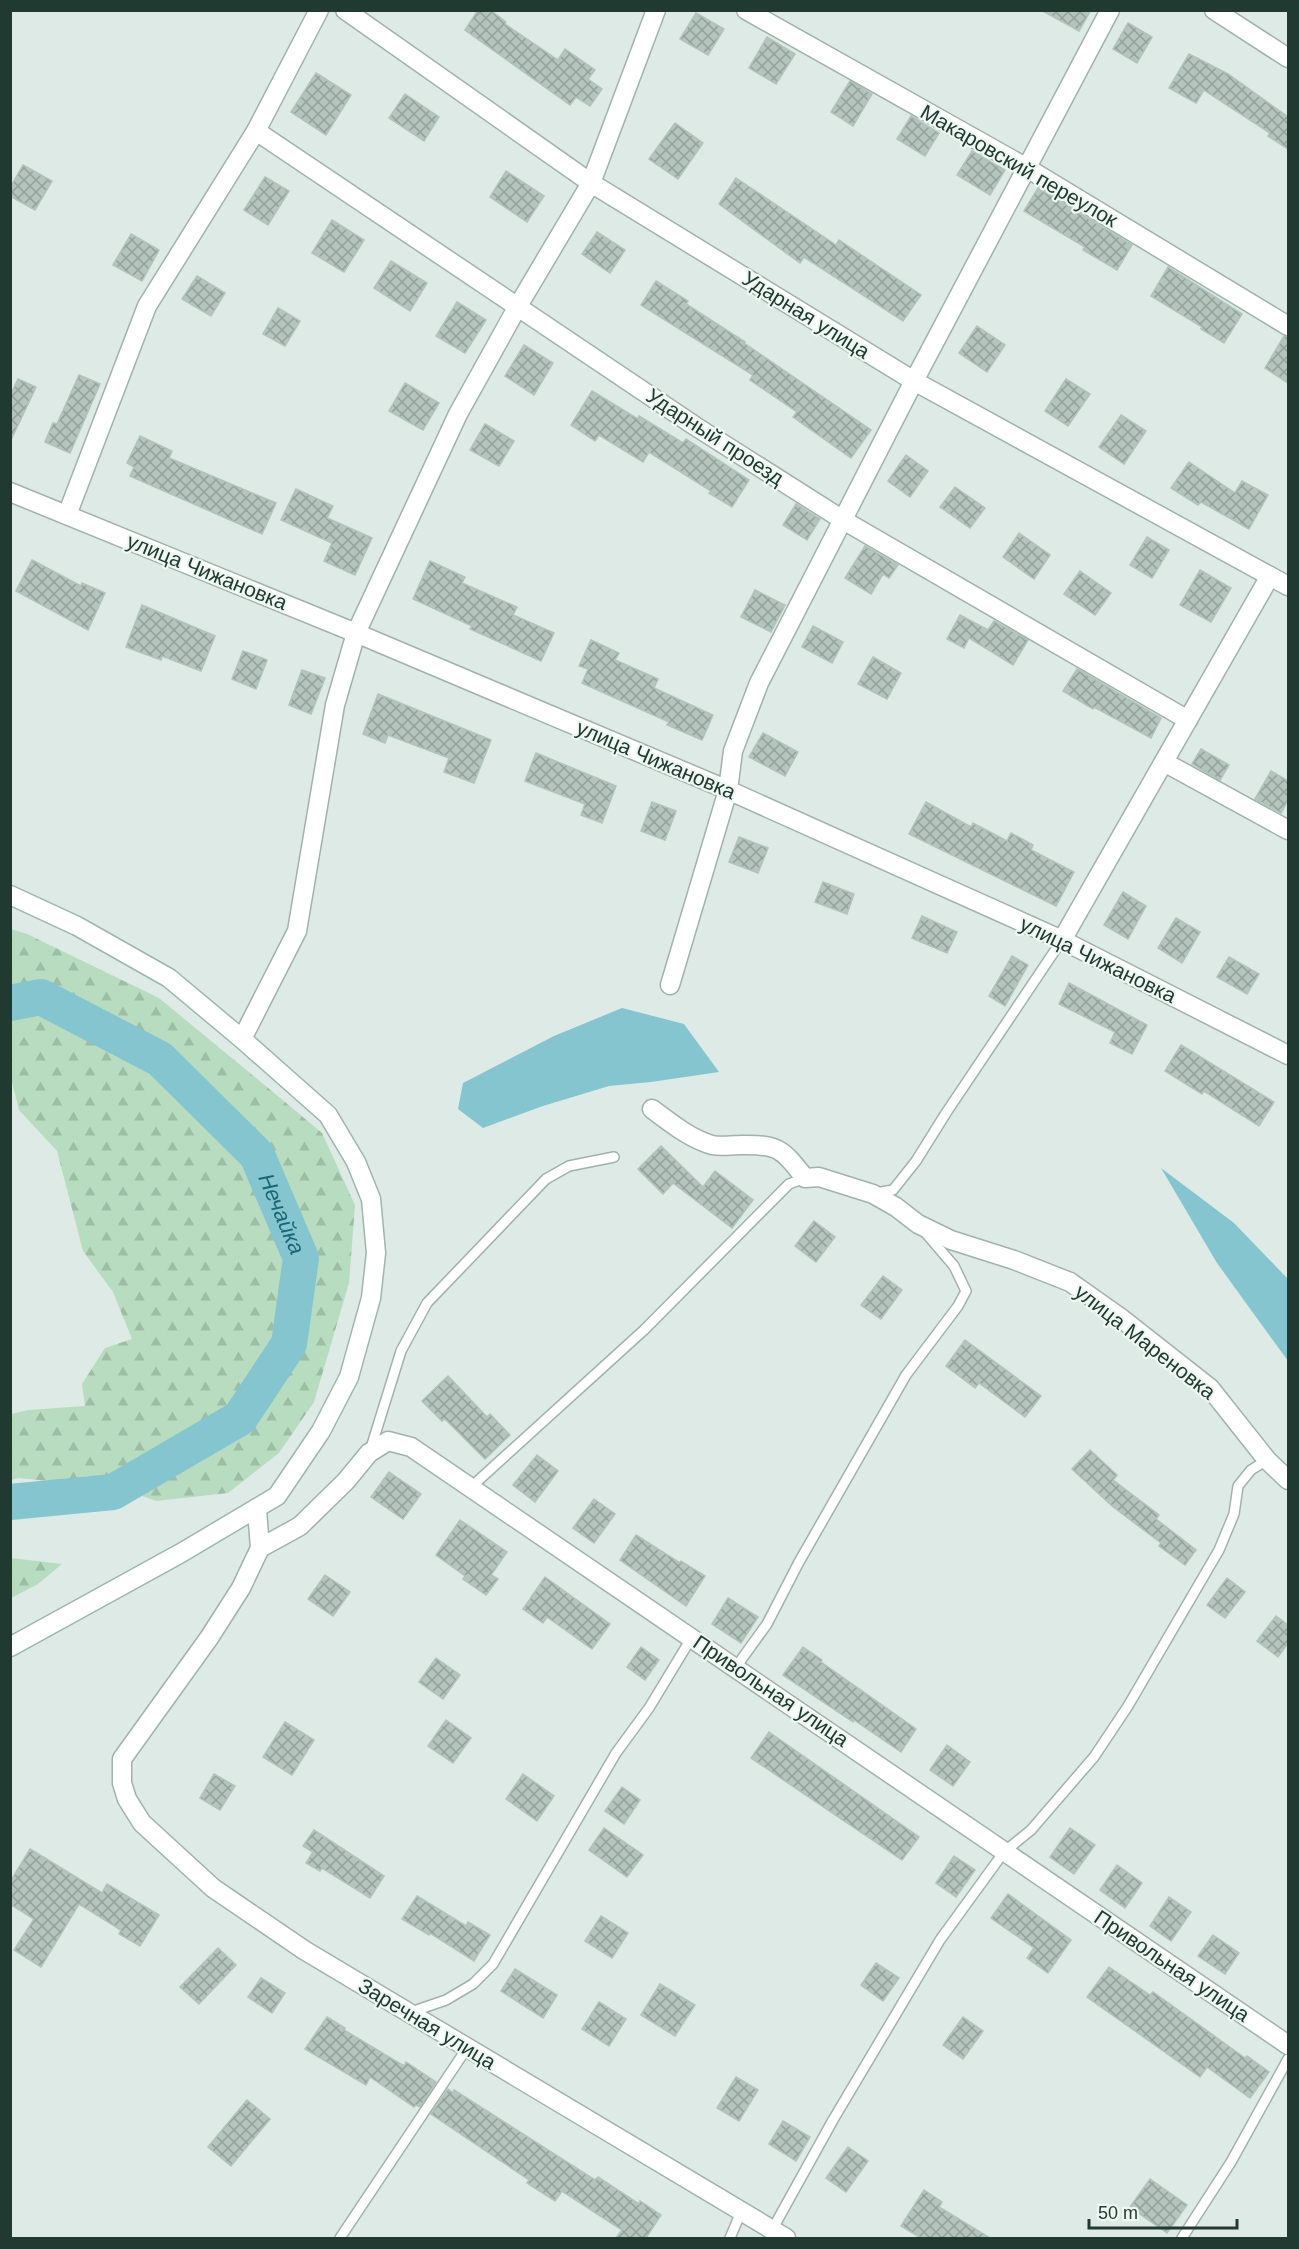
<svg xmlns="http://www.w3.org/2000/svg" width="1299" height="2249" font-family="Arial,sans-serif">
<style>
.forest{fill:url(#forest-firs)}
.water{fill:#85c5d0}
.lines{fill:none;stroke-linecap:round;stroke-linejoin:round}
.river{stroke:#85c5d0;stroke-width:36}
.building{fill:url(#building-cross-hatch);stroke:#b1c3bc;stroke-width:1.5}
.lane-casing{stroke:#a1b2ac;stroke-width:12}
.street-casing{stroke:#a1b2ac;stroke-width:21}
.secondary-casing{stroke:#9eb6ad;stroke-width:21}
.lane{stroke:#fff;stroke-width:9}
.street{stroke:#fff;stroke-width:18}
.secondary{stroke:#fff;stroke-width:18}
.labels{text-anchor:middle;stroke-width:4.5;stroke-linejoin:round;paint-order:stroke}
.street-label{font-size:21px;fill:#203a32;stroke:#eff7f3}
.water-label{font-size:22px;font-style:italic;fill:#1a6775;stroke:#eff7f3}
</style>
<defs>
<pattern id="forest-firs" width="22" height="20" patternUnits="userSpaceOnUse" patternTransform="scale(1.5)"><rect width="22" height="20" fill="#b7dcc0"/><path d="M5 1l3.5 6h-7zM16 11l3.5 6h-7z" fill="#9dbea5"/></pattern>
<pattern id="building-cross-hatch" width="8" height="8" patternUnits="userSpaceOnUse" patternTransform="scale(1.5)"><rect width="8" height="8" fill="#b4c5be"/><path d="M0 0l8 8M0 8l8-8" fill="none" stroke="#92a19b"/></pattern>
</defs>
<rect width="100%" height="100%" fill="#deeae5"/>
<!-- forest -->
<g class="forest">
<path d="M11,929L27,934L159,998L273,1092L322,1133L355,1205L349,1283L314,1402L279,1453L228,1493L156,1501L87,1476L59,1482L18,1478L11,1480V1414L28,1410L85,1406L82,1384L105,1348L132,1339L113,1292L83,1251L57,1151L19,1110L11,1078Z"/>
<path d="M11,1558L62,1564L38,1584L11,1598Z"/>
</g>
<!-- water -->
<g class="water">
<path d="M622,1008L684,1024L719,1072L651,1082L609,1086L543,1106L483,1128L458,1109L463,1083L554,1036Z"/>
<path d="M1161,1168L1234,1223L1288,1279V1361L1217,1263Z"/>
</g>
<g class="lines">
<!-- river -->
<path class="river" id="s1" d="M10,1003L41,997L160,1059L257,1155L301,1258L289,1344L240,1418L113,1492L10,1502"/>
</g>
<!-- building -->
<g class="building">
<path d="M478,10H490L506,22L505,24L558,60L565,49L595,70L588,79L602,89L590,106L576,97L570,105L465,30Z"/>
<path d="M1041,10H1091L1079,31Z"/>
<path d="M696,13L724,29L708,55L680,39Z"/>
<path d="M1128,23L1152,37L1137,63L1113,49Z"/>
<path d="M767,37L795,54L776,84L749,68Z"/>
<path d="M1189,54L1228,74L1288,117V149L1268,136L1270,133L1204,90L1196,103L1169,88Z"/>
<path d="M316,73L351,95L326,135L291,112Z"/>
<path d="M850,81L872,94L853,126L831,112Z"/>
<path d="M405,94L439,117L424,141L389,118Z"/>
<path d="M911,116L939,133L925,156L897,139Z"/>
<path d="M675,123L703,143L678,179L649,159Z"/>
<path d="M972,151L1005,170L990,195L957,175Z"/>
<path d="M23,165L52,181L35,210L10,196V188Z"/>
<path d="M506,171L544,196L527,222L490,197Z"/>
<path d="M265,177L289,191L268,225L244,210Z"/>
<path d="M736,178L836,245L839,240L921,295L903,321L804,257L800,263L719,204Z"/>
<path d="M1038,188L1132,245L1117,270L1083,250L1085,247L1024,211Z"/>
<path d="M332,220L364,240L344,272L312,253Z"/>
<path d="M597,232L625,250L610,273L582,254Z"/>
<path d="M131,234L159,250L142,281L113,265Z"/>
<path d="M391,261L427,283L410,311L374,288Z"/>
<path d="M1168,267L1242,314L1224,343L1201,329L1202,327L1151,296Z"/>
<path d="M197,276L225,293L211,316L182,299Z"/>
<path d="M656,281L688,301L686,304L745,342L744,343L871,430L851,458L793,417L797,412L750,380L753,375L641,305Z"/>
<path d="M457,302L486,320L465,353L436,336Z"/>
<path d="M278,308L300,321L285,346L263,334Z"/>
<path d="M977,326L1005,345L987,372L959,353Z"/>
<path d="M1284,336L1288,337V383L1265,368Z"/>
<path d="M524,345L553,363L534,395L505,376Z"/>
<path d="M79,375L100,384L70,453L45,442L53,423L57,424Z"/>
<path d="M18,379L36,387L10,442V396Z"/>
<path d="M1066,379L1090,394L1068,426L1045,411Z"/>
<path d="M405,383L439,403L423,430L389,411Z"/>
<path d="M592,391L638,419L639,416L683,443L686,439L749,480L732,507L709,493L711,491L649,452L643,462L599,435L595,441L571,425Z"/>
<path d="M1121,415L1146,431L1124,464L1099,447Z"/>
<path d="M485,424L514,441L499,466L470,450Z"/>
<path d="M140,436L172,451L169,458L276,503L262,534L130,476L134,467L127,463Z"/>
<path d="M906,455L928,471L910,497L888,481Z"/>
<path d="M1189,462L1235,493L1242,481L1268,495L1249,529L1201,502L1198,505L1171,488Z"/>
<path d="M955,487L985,508L970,528L940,507Z"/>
<path d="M296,489L333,506L327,518L372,538L355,575L324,561L332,543L281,520Z"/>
<path d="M796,504L820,519L807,540L783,525Z"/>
<path d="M1019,533L1050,555L1034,579L1003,557Z"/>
<path d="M1147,537L1169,550L1152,578L1130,565Z"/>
<path d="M865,546L898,565L889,578L883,574L871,594L845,578Z"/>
<path d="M32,560L81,586L82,583L105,593L88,630L16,591Z"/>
<path d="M430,561L465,577L462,583L517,607L513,615L554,633L541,661L470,629L472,626L413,599Z"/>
<path d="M1200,570L1231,588L1211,622L1180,605Z"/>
<path d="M1080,571L1111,593L1095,615L1064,594Z"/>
<path d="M755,590L785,605L771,632L741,617Z"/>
<path d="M142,605L215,636L201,671L162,656L161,660L126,647Z"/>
<path d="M960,615L988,630L994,621L1028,640L1013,665L969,638L964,648L947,639Z"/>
<path d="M813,626L843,642L832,663L802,647Z"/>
<path d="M591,640L619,653L615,660L658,679L654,688L713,715L702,740L667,725L669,722L582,683L588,669L579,666Z"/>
<path d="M243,651L267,660L256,689L232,679Z"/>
<path d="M873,657L901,673L887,699L858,684Z"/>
<path d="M1077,669L1161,718L1151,738L1094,707L1093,709L1063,691Z"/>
<path d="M302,670L325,678L311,714L289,705Z"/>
<path d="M378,694L491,740L474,783L444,772L449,758L388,735L385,743L363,734Z"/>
<path d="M763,733L798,752L785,776L749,757Z"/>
<path d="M1201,749L1229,765L1220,780L1192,764Z"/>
<path d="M536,753L616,786L602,823L581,815L585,804L525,781Z"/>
<path d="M1271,771L1288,781V800L1281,813L1255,799Z"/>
<path d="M652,802L676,811L665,840L641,831Z"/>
<path d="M926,802L971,827L973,823L1007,841L1011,833L1033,845L1031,850L1074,872L1056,906L909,834Z"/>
<path d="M739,837L768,848L758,873L729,862Z"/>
<path d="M823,882L854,894L847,914L815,902Z"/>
<path d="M1123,892L1146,906L1128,939L1104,925Z"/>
<path d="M922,916L957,932L947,953L912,938Z"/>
<path d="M1176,918L1200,932L1182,963L1158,948Z"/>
<path d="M1012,956L1028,965L1005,1006L989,996Z"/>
<path d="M1229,957L1259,974L1247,994L1217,977Z"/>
<path d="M1069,983L1147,1025L1132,1054L1110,1043L1115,1032L1059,1004Z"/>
<path d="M1181,1045L1274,1102L1259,1126L1204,1091L1202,1094L1165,1071Z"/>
<path d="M661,1146L703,1187L715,1171L753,1200L732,1228L673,1183L663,1194L638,1169Z"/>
<path d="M814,1221L835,1237L816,1262L795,1246Z"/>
<path d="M883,1276L902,1290L881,1319L861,1305Z"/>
<path d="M965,1340L1041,1396L1025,1417L979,1383L975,1388L946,1366Z"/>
<path d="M448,1376L487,1417L490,1414L510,1435L485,1459L445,1419L442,1421L422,1401Z"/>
<path d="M1090,1450L1117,1475L1113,1480L1159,1515L1156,1519L1196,1550L1185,1565L1159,1546L1161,1543L1112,1506L1072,1469Z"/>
<path d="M537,1455L558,1471L535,1502L513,1485Z"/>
<path d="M389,1472L421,1494L403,1519L371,1497Z"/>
<path d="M594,1499L615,1514L594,1543L573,1528Z"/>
<path d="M460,1520L507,1552L491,1575L498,1579L486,1595L463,1579L465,1576L436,1555Z"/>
<path d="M636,1535L680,1563L681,1561L705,1576L686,1606L620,1560Z"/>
<path d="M325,1575L350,1592L333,1616L308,1599Z"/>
<path d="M545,1577L610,1624L592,1649L547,1617L543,1623L523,1609Z"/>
<path d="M1227,1578L1245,1592L1225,1618L1207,1605Z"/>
<path d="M728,1598L758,1617L741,1643L712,1624Z"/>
<path d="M1276,1616L1288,1625V1643L1278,1657L1257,1641Z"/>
<path d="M641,1647L659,1660L645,1680L627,1667Z"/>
<path d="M803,1647L822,1660L821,1662L916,1729L901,1752L854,1720L853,1722L783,1675Z"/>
<path d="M436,1658L460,1675L443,1699L419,1682Z"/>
<path d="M446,1720L471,1738L453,1763L428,1746Z"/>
<path d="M285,1722L314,1740L292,1775L263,1757Z"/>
<path d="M769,1732L919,1837L902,1860L751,1758Z"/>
<path d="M947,1745L970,1762L953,1786L930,1770Z"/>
<path d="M214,1774L235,1786L220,1810L200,1798Z"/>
<path d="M523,1774L554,1796L537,1821L506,1799Z"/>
<path d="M622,1787L640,1800L624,1824L605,1811Z"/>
<path d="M604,1828L643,1855L627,1877L589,1850Z"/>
<path d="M1070,1828L1095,1845L1074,1874L1050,1857Z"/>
<path d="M314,1830L384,1876L370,1898L322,1868L320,1871L306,1863L313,1852L303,1846Z"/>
<path d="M30,1849L102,1893L107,1884L159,1915L140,1946L119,1934L121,1930L79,1904L41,1967L14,1950L34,1919L10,1904V1882Z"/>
<path d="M954,1856L975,1870L956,1897L936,1883Z"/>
<path d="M1117,1865L1142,1883L1125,1908L1100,1890Z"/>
<path d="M1008,1894L1071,1940L1048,1973L1027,1958L1034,1948L991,1918Z"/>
<path d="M417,1896L466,1926L468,1922L490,1935L474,1961L430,1933L429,1935L402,1919Z"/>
<path d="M1169,1897L1191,1912L1171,1941L1150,1926Z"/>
<path d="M601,1916L628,1933L612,1958L585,1941Z"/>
<path d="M1213,1935L1239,1953L1225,1974L1198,1956Z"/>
<path d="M218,1948L236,1965L199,2004L180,1987Z"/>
<path d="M876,1963L899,1978L883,2001L861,1985Z"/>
<path d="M1109,1967L1150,1995L1153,1992L1245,2058L1247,2056L1269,2072L1250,2098L1207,2067L1200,2077L1087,1997Z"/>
<path d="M515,1969L557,1995L543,2018L501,1991Z"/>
<path d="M261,1978L285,1993L272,2013L248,1997Z"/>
<path d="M660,1984L695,2005L675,2036L641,2015Z"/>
<path d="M599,2002L626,2019L609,2046L582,2029Z"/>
<path d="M327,2017L345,2028L344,2030L404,2066L406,2062L436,2082L420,2107L416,2105L414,2107L370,2077L366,2085L305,2049Z"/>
<path d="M963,2017L983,2031L963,2059L943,2045Z"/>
<path d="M736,2077L758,2090L739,2121L717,2108Z"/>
<path d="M448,2089L453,2093L454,2090L595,2180L598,2177L639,2204L640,2201L661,2215L646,2238H616L622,2230L562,2191L555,2201L527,2183L529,2180L431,2114Z"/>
<path d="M247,2100L270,2119L231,2166L208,2147Z"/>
<path d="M783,2121L810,2137L796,2161L769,2144Z"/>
<path d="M848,2147L868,2161L846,2192L826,2178Z"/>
<path d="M1150,2179L1187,2205L1167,2233L1130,2207Z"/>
<path d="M924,2190L942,2202L939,2207L990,2238H921L901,2226Z"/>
</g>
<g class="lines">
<!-- lane casing -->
<g class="lane-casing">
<g id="lane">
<path d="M876,1193L893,1190L916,1161L946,1113L1062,940"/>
<path d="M370,1451L401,1351L427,1303L546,1179L569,1166L614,1157"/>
<path d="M470,1488L644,1330L789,1184L805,1178"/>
<path d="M736,1667L767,1624L799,1562L906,1375L958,1306L966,1291L954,1266L925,1232"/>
<path d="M411,2012L446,2000L473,1984L493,1964L616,1753L649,1708L692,1637"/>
<path d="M772,2230L833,2120L940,1940L1004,1852L1031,1830L1094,1757L1128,1706L1219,1550L1234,1514L1238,1486L1251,1470L1267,1460"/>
<path d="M340,2238L467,2048"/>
<path d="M730,2238L741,2212"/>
<path d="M1182,2238L1231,2162L1288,2059"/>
</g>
</g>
<!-- street casing -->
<g class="street-casing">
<g id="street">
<path d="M345,10L591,183L914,381L1288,586"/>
<path d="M746,10L1027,168L1288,326"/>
<path d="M1214,10L1288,58"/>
<path d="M256,131L695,426L843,520L1188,720"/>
<path d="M10,492L356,633L728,790L1062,940L1288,1055"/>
<path d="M67,515L147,306L256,131L319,10"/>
<path d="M1164,762L1288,830"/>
<path d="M1062,940L1270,576"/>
<path d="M670,985L728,790L733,751L759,683L914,381L1110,10"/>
<path d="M242,1039L297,931L335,705L356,633L458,414L518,306L591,183L656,10"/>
<path d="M652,1109C671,1123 689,1138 712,1145C721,1147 731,1145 740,1145C779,1144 782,1149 805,1178L819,1177L873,1194L896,1207L918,1224L951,1240L1014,1260L1070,1282L1121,1318L1210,1388L1267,1460L1288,1480"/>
<path d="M257,1510L260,1548L241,1588L209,1638L122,1759V1783L127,1799L142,1823L213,1888L304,1950L786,2238"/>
<path d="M260,1548L300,1526L346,1481L369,1453L388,1441L411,1447L1288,2045"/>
</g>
</g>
<!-- secondary casing -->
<g class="secondary-casing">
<path id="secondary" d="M10,895L77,926L169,978L242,1039L328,1115L356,1162L371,1199L376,1253L371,1298L349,1377L321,1431L277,1496L181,1553L10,1647"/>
</g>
<!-- lane -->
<use href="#lane" class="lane"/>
<!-- street -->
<use href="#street" class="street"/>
<!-- secondary -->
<use href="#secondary" class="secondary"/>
</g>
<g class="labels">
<!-- street labels -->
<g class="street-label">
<text transform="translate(1019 166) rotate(30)" y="7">Макаровский переулок</text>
<text transform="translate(806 315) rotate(32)" y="7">Ударная улица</text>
<text transform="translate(715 437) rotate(33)" y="7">Ударный проезд</text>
<text transform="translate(207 572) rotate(22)" y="7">улица Чижановка</text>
<text transform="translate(656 760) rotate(23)" y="7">улица Чижановка</text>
<text transform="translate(1098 960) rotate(26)" y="7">улица Чижановка</text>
<text transform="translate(1145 1342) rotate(38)" y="7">улица Мареновка</text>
<text transform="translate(771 1691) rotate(34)" y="7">Привольная улица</text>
<text transform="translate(1172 1966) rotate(34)" y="7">Привольная улица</text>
<text transform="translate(427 2024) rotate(31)" y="7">Заречная улица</text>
</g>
<!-- water labels -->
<g class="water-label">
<text dy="8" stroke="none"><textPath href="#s1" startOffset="366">Нечайка</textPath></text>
</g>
</g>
<!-- border -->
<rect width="1299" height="2249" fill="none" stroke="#203a32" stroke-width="24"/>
<!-- scale -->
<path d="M1089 2219v9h148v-9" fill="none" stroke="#203a32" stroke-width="3"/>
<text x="1098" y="2219" font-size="18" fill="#203a32" stroke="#eff7f3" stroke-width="4.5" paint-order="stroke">50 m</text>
</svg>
